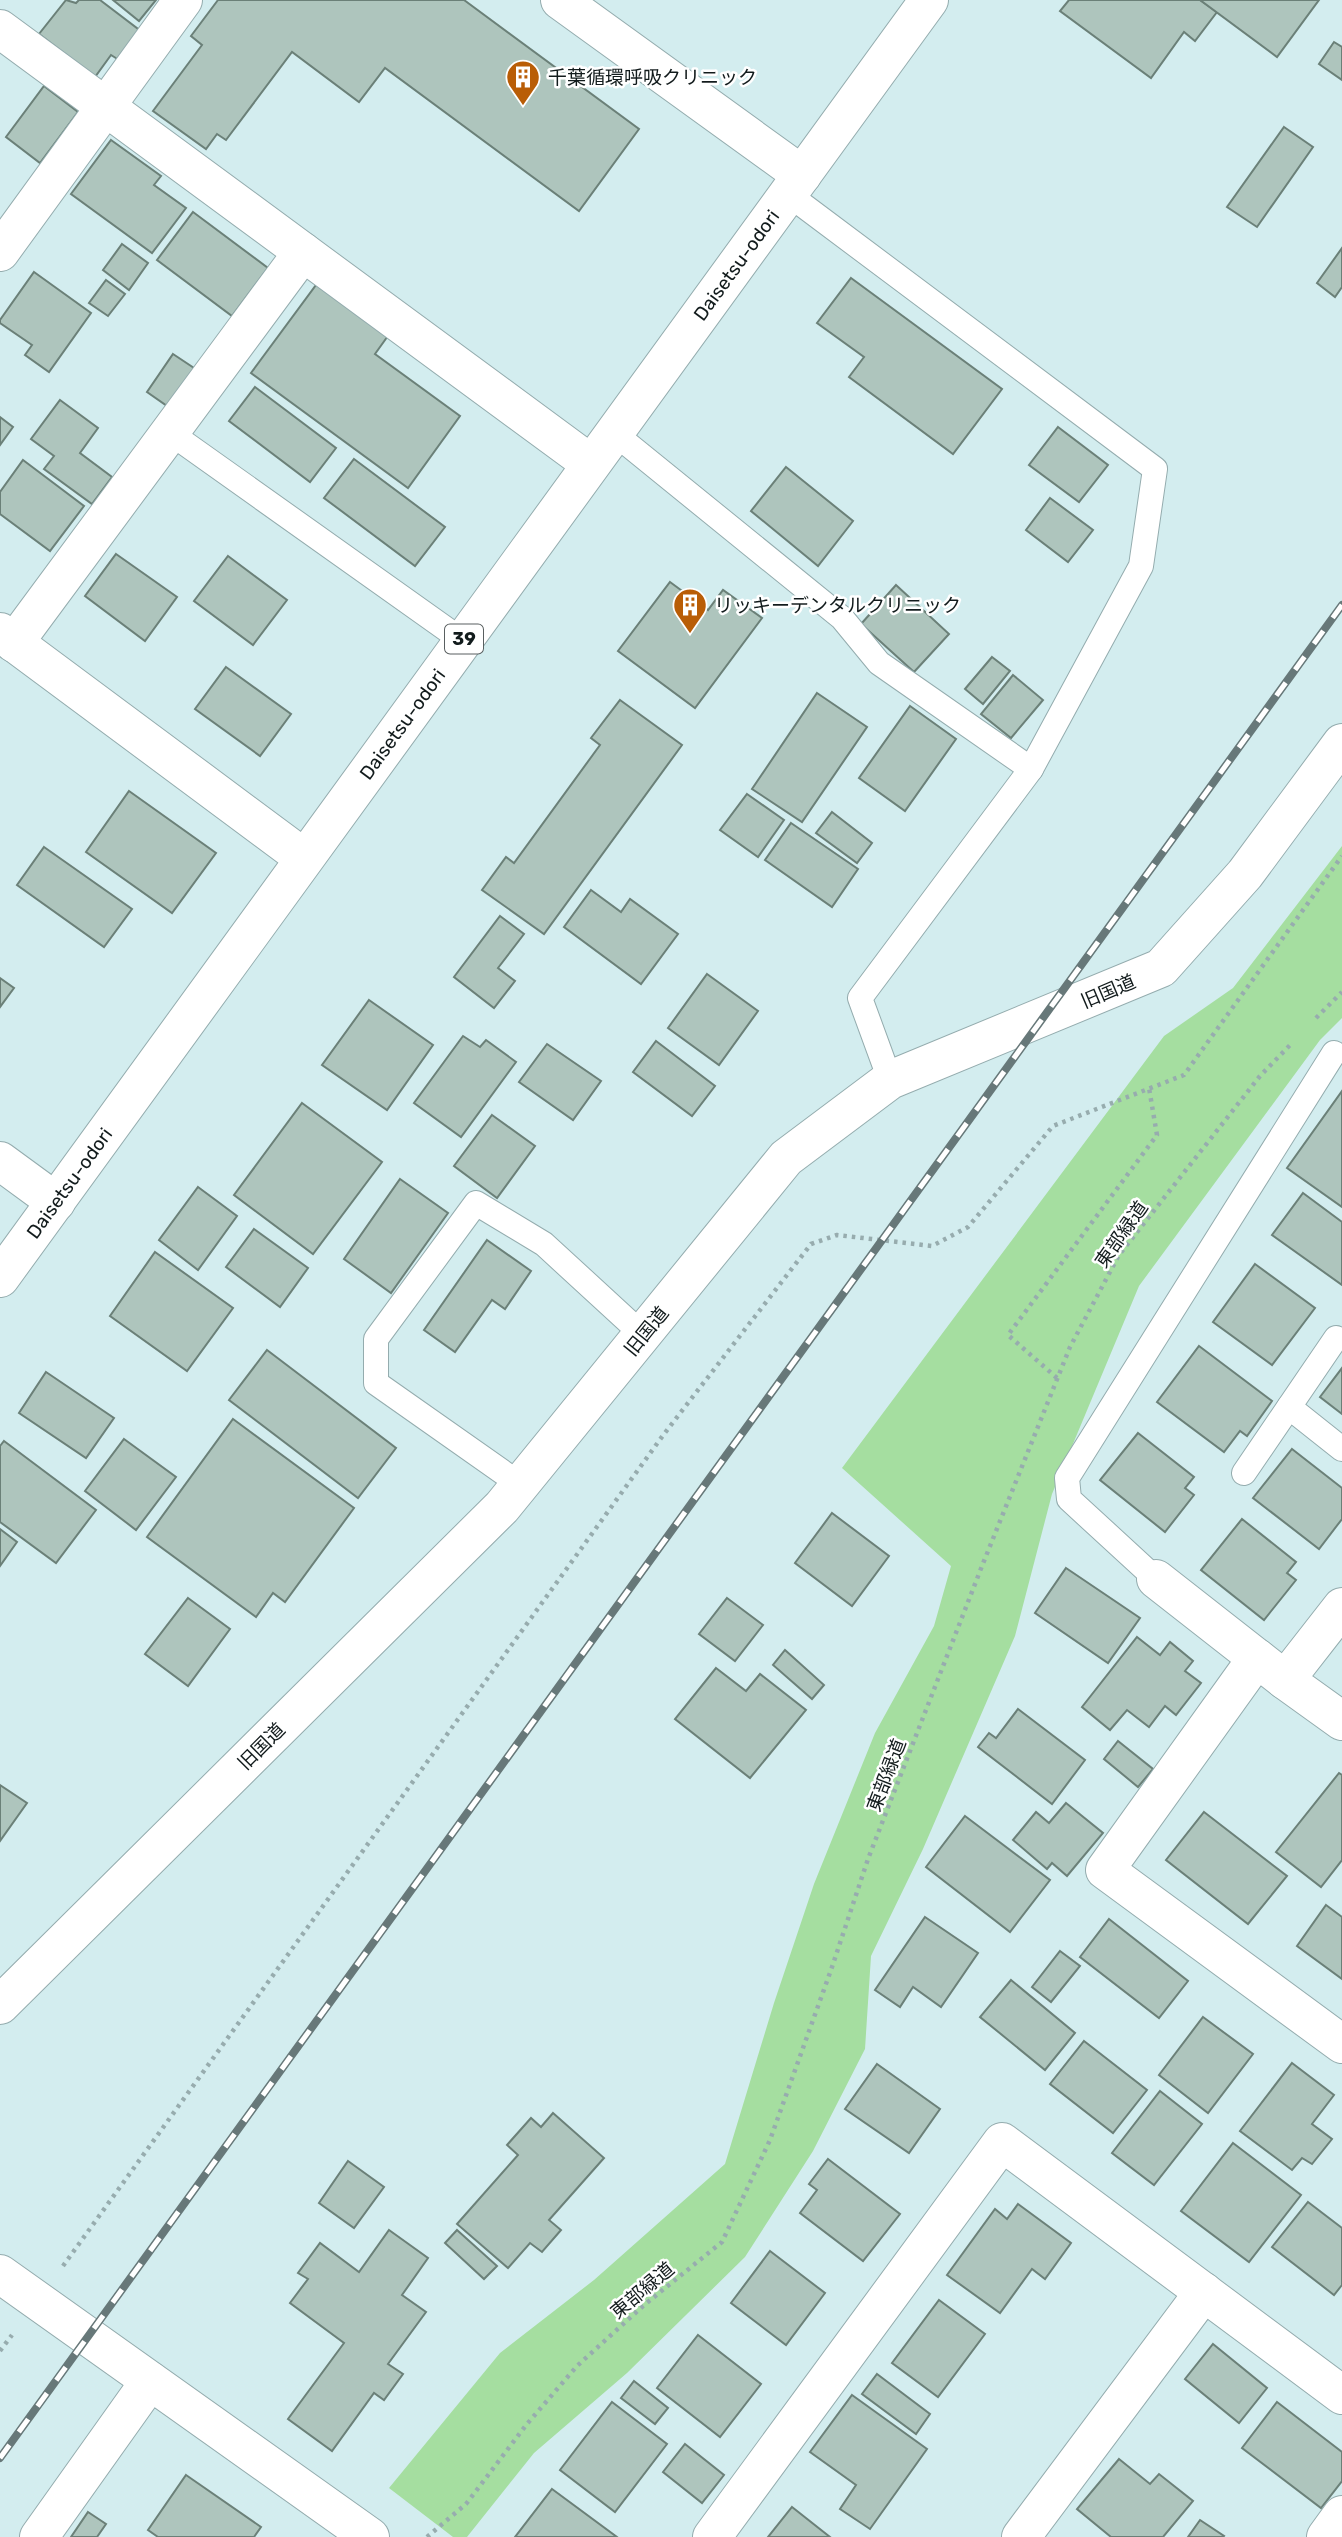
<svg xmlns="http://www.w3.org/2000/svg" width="1342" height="2537" font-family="Rubik,'Noto Sans JP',sans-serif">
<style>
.green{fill:#a5dea0}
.building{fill:#aec5bd;stroke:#6b8078;stroke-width:2}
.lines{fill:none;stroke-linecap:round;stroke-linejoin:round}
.service-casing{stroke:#94acae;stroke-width:26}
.minor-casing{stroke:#94acae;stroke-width:40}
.tertiary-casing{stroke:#94acae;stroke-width:40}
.trunk-casing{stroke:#94acae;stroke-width:40}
.path{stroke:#97acae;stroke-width:4.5;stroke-dasharray:3.5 5;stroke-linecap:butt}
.service{stroke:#fff;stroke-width:24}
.minor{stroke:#fff;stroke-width:38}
.tertiary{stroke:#fff;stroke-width:38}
.trunk{stroke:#fff;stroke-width:38}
.rail-casing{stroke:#677879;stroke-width:8}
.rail{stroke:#fff;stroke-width:5;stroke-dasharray:16;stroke-linecap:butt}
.labels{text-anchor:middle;stroke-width:5;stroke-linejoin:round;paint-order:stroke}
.shield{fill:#fff;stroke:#595f60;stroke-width:2}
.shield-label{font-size:18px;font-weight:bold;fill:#121b1c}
.poi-label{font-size:19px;fill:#121b1c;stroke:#fff;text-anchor:start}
.street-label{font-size:19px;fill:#121b1c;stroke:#fff}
</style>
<rect width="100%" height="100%" fill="#d3edef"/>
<!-- green -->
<path class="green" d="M1342,846V1018L1320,1040L1139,1286L1052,1494L1015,1636L923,1849L871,1956L865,2049L813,2151L745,2257L627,2373L534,2453L467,2537H453L389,2488L500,2353L594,2280L725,2164L774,2003L814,1884L875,1733L934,1626L951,1566L842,1468L1164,1036L1233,988Z"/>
<!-- building -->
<g class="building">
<path d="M66,0L76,3L79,0H100L142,32L119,60L111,55L95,77L39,34Z"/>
<path d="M113,0H156L139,21Z"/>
<path d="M218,0H464L639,129L579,211L385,68L359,102L292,52L226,140L217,134L206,149L153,111L202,45L191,36Z"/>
<path d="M1069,0H1200L1217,12L1195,41L1184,32L1151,78L1060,11Z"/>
<path d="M1200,0H1319L1277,57Z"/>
<path d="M1334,42L1342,47V80L1319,64Z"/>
<path d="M44,86L78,112L40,163L6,137Z"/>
<path d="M1284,127L1313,147L1257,227L1227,207Z"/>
<path d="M111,140L161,176L154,185L186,208L152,253L71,194Z"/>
<path d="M193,212L268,268L232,316L157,260Z"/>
<path d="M122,244L148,263L129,290L103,270Z"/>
<path d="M1342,248V287L1335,297L1317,283Z"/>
<path d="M34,272L91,313L49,372L25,355L32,345L0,323V320Z"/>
<path d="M851,278L1002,389L953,454L849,377L864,357L817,323Z"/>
<path d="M106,280L125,294L108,316L89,303Z"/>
<path d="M319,281L390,333L375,354L460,416L408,488L251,373Z"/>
<path d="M173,354L197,370L170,408L147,392Z"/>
<path d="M255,387L336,448L310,482L229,421Z"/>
<path d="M60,400L98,428L80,453L112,477L92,504L44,469L54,456L31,439Z"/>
<path d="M0,417L13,427L0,445Z"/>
<path d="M1058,427L1108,465L1079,502L1029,465Z"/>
<path d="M354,459L445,527L415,566L324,498Z"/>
<path d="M23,460L84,506L50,551L0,514V492Z"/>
<path d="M786,467L853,521L818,566L751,511Z"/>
<path d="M1050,498L1093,530L1068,562L1026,530Z"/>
<path d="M116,554L177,597L145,641L85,596Z"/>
<path d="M228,556L287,600L253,645L194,601Z"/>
<path d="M670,582L708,610L723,590L762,618L695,708L618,651Z"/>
<path d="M896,585L949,634L914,672L861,624Z"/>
<path d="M992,657L1010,671L983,704L965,689Z"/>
<path d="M226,667L291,714L260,756L195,709Z"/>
<path d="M1013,675L1043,700L1011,738L981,714Z"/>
<path d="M817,693L867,727L802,822L752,789Z"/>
<path d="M620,700L682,745L544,934L482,890L506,857L514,863L600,745L591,738Z"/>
<path d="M910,706L956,739L905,811L859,778Z"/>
<path d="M129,791L216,853L172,913L86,852Z"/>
<path d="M747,794L784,820L758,857L720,830Z"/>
<path d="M832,812L872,843L857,863L816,833Z"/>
<path d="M791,823L858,869L832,907L765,860Z"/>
<path d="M44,847L132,909L104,947L17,885Z"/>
<path d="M591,890L621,912L630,899L678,934L641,984L564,927Z"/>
<path d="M500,916L524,934L498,968L515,981L494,1008L454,977Z"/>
<path d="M707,974L758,1011L719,1065L668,1028Z"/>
<path d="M0,978L14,988L0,1007Z"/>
<path d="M369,1000L433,1045L387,1110L322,1065Z"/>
<path d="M463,1036L480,1047L486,1040L516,1062L461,1137L414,1103Z"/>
<path d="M656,1041L715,1086L692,1116L633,1072Z"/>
<path d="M547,1044L601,1081L573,1120L519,1082Z"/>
<path d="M1342,1091V1207L1287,1168Z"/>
<path d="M302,1103L382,1162L313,1254L234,1195Z"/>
<path d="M492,1115L535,1146L497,1198L454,1166Z"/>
<path d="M400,1179L448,1213L391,1293L344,1259Z"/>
<path d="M198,1187L237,1216L198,1270L159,1240Z"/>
<path d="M1303,1193L1342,1222V1285L1272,1235Z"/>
<path d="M254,1229L308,1268L280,1307L226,1267Z"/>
<path d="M487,1240L531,1271L505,1309L492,1300L455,1352L424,1330Z"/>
<path d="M155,1252L233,1308L187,1371L110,1316Z"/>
<path d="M1255,1264L1315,1308L1272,1365L1213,1322Z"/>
<path d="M1199,1346L1272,1401L1247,1436L1240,1431L1224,1452L1157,1402Z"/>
<path d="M267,1350L396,1448L358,1498L229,1400Z"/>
<path d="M1342,1368V1414L1320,1397Z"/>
<path d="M46,1372L114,1418L86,1458L19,1413Z"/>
<path d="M233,1419L354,1508L285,1602L273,1593L256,1617L147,1537Z"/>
<path d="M1138,1433L1194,1477L1185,1488L1194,1495L1165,1532L1100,1480Z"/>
<path d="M124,1439L176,1477L136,1530L85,1491Z"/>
<path d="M4,1441L96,1510L56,1563L0,1522V1446Z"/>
<path d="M1292,1449L1342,1488V1519L1319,1549L1253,1498Z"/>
<path d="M832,1513L889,1556L852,1606L795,1563Z"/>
<path d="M1242,1519L1296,1562L1287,1573L1296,1580L1264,1620L1201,1570Z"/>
<path d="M0,1529L17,1542L0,1566Z"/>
<path d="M1066,1568L1140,1618L1108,1663L1035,1613Z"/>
<path d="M188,1598L230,1629L188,1686L145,1654Z"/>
<path d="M727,1598L763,1625L735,1661L699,1634Z"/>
<path d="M1137,1637L1160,1655L1170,1642L1193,1661L1185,1671L1201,1683L1176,1715L1165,1706L1149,1727L1127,1710L1110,1730L1082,1707Z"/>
<path d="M785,1650L824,1685L812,1699L773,1665Z"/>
<path d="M716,1668L746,1691L760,1674L806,1710L750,1778L675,1719Z"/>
<path d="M1018,1709L1085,1760L1052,1804L978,1747L989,1733L996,1738Z"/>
<path d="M1118,1741L1153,1769L1138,1787L1104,1759Z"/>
<path d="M1339,1773L1342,1775V1860L1321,1887L1276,1852Z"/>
<path d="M0,1785L27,1803L0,1841Z"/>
<path d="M1066,1803L1103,1833L1067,1876L1052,1863L1047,1869L1013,1840L1036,1812L1049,1823Z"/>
<path d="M1204,1812L1287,1876L1248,1924L1166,1860Z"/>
<path d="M965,1816L1050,1880L1010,1932L926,1867Z"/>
<path d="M1326,1905L1342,1917V1979L1297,1946Z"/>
<path d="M925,1917L978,1953L941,2007L913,1987L900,2007L875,1990Z"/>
<path d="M1109,1919L1188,1981L1159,2018L1080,1957Z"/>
<path d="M1060,1951L1080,1966L1051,2002L1032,1987Z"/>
<path d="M1011,1980L1075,2033L1045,2070L980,2017Z"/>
<path d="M1203,2017L1253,2054L1208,2113L1159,2075Z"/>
<path d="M1084,2041L1147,2090L1113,2133L1050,2084Z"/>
<path d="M1292,2063L1334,2095L1312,2124L1332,2139L1312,2164L1302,2158L1292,2170L1240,2131Z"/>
<path d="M877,2064L940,2109L909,2153L845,2109Z"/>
<path d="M1160,2091L1202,2124L1154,2185L1112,2153Z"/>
<path d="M553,2113L604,2158L549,2220L561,2230L542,2252L530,2243L508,2268L457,2224L518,2155L507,2145L531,2118L541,2127Z"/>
<path d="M1233,2143L1301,2195L1249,2262L1181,2211Z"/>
<path d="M828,2159L900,2214L863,2261L800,2213L817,2190L809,2184Z"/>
<path d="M348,2161L384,2187L354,2228L319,2203Z"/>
<path d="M1308,2202L1342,2228V2285L1334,2295L1272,2247Z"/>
<path d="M1018,2204L1071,2243L1045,2279L1032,2269L1000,2313L947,2275L995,2209L1007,2219Z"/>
<path d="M389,2230L428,2258L402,2295L426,2312L388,2364L403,2374L384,2400L374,2393L332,2451L288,2419L344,2343L290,2303L308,2279L298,2273L320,2243L359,2272Z"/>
<path d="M457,2230L497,2266L484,2279L445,2243Z"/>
<path d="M770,2251L825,2293L786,2345L731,2303Z"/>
<path d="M939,2300L985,2334L938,2397L892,2363Z"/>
<path d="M698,2335L761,2384L720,2437L657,2388Z"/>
<path d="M1213,2344L1267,2388L1239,2423L1185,2379Z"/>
<path d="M877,2374L930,2414L916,2434L862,2394Z"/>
<path d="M634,2381L668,2408L655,2424L621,2398Z"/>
<path d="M852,2395L927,2449L870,2529L840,2509L856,2485L810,2452Z"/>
<path d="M612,2402L667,2444L615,2512L560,2470Z"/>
<path d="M1277,2402L1342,2452V2481L1321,2508L1242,2448Z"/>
<path d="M685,2444L724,2475L702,2503L663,2472Z"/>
<path d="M1119,2459L1150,2484L1159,2474L1193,2501L1163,2537H1111L1077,2509Z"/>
<path d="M186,2475L261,2527L254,2537H158L148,2530Z"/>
<path d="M552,2489L617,2537H515Z"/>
<path d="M792,2507L830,2537H768Z"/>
<path d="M88,2512L106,2524L97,2537H71Z"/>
<path d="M1200,2520L1224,2536L1223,2537H1188Z"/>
</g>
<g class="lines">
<!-- service casing -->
<g class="service-casing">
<g id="service">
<path d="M788,194L1155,469L1141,566L1031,769"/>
<path d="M169,432L463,641"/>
<path d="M614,433L842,618L879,663L1031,769L860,998L890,1080"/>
<path d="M1289,1407L1342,1449"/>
<path d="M1244,1473L1336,1338"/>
<path d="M521,1485L376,1383V1339L476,1203L544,1244L643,1335"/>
<path d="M1156,1579L1069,1499L1067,1478L1334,1053"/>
</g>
</g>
<!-- minor casing -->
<g class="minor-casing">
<g id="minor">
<path d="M560,0L802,175"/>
<path d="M0,29L591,464"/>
<path d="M0,252L183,0"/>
<path d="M0,632L304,858"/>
<path d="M14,643L303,252"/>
<path d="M0,1161L56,1202"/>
<path d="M1156,1579L1285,1680"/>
<path d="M1342,1607L1285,1680L1342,1721"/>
<path d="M1257,1658L1105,1870L1342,2044"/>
<path d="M0,2274L370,2537"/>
<path d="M39,2537L150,2381"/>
<path d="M712,2537L1002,2142L1342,2395"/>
<path d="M1021,2537L1204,2292"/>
<path d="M1326,2537L1342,2515"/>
</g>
</g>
<!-- tertiary casing -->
<g class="tertiary-casing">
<path id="tertiary" d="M0,2005L502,1507L786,1158L890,1080L1161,968L1245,874L1342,743"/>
</g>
<!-- trunk casing -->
<g class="trunk-casing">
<path id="trunk" d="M0,1278L929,0"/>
</g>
<!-- path -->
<g class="path">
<path d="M1316,1018L1342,992"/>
<path d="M1057,1378L1008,1335L1157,1135L1149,1088"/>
<path d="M63,2266L664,1434L811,1244L837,1235L932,1246L968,1227L1053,1126L1184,1075L1342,856"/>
<path d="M0,2351L12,2335"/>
<path d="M427,2537L466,2504L527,2424L577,2366L643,2306L722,2242L770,2140L831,1970L868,1859L982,1566L1070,1347L1119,1255L1260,1076L1293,1042"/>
</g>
<!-- service -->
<use href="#service" class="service"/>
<!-- minor -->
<use href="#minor" class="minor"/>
<!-- tertiary -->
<use href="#tertiary" class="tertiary"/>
<!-- trunk -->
<use href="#trunk" class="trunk"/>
<!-- rail casing -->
<g class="rail-casing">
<path id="rail" d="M0,2458L1342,605"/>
</g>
<!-- rail -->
<use href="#rail" class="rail"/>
</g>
<!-- icons -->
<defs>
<g id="building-pin" transform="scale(1.75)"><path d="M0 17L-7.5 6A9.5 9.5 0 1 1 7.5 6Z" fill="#b95d06" stroke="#fff"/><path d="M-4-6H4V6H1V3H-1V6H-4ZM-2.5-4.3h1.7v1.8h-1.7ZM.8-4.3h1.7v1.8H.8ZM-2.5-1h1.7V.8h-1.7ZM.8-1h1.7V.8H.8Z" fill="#fff"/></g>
</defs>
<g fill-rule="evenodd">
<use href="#building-pin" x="523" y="77"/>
<use href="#building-pin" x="690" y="605"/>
</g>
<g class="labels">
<!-- shield labels -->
<rect class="shield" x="445" y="624.5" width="38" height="29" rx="5"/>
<g class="shield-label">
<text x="464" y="645">39</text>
</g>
<!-- poi labels -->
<g class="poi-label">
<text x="548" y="84">千葉循環呼吸クリニック</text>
<text x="714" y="612">リッキーデンタルクリニック</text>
</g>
<!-- street labels -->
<g class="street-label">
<text transform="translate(736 265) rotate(-54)" y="7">Daisetsu-odori</text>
<text transform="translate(402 724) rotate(-54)" y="7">Daisetsu-odori</text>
<text transform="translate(1108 991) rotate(-23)" y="7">旧国道</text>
<text transform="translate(69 1183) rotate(-54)" y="7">Daisetsu-odori</text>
<text transform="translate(1121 1234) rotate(-55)" y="7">東部緑道</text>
<text transform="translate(646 1331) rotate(-51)" y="7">旧国道</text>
<text transform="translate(261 1746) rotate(-45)" y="7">旧国道</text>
<text transform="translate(886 1775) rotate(-69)" y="7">東部緑道</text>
<text transform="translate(642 2290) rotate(-40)" y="7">東部緑道</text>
</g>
</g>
</svg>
